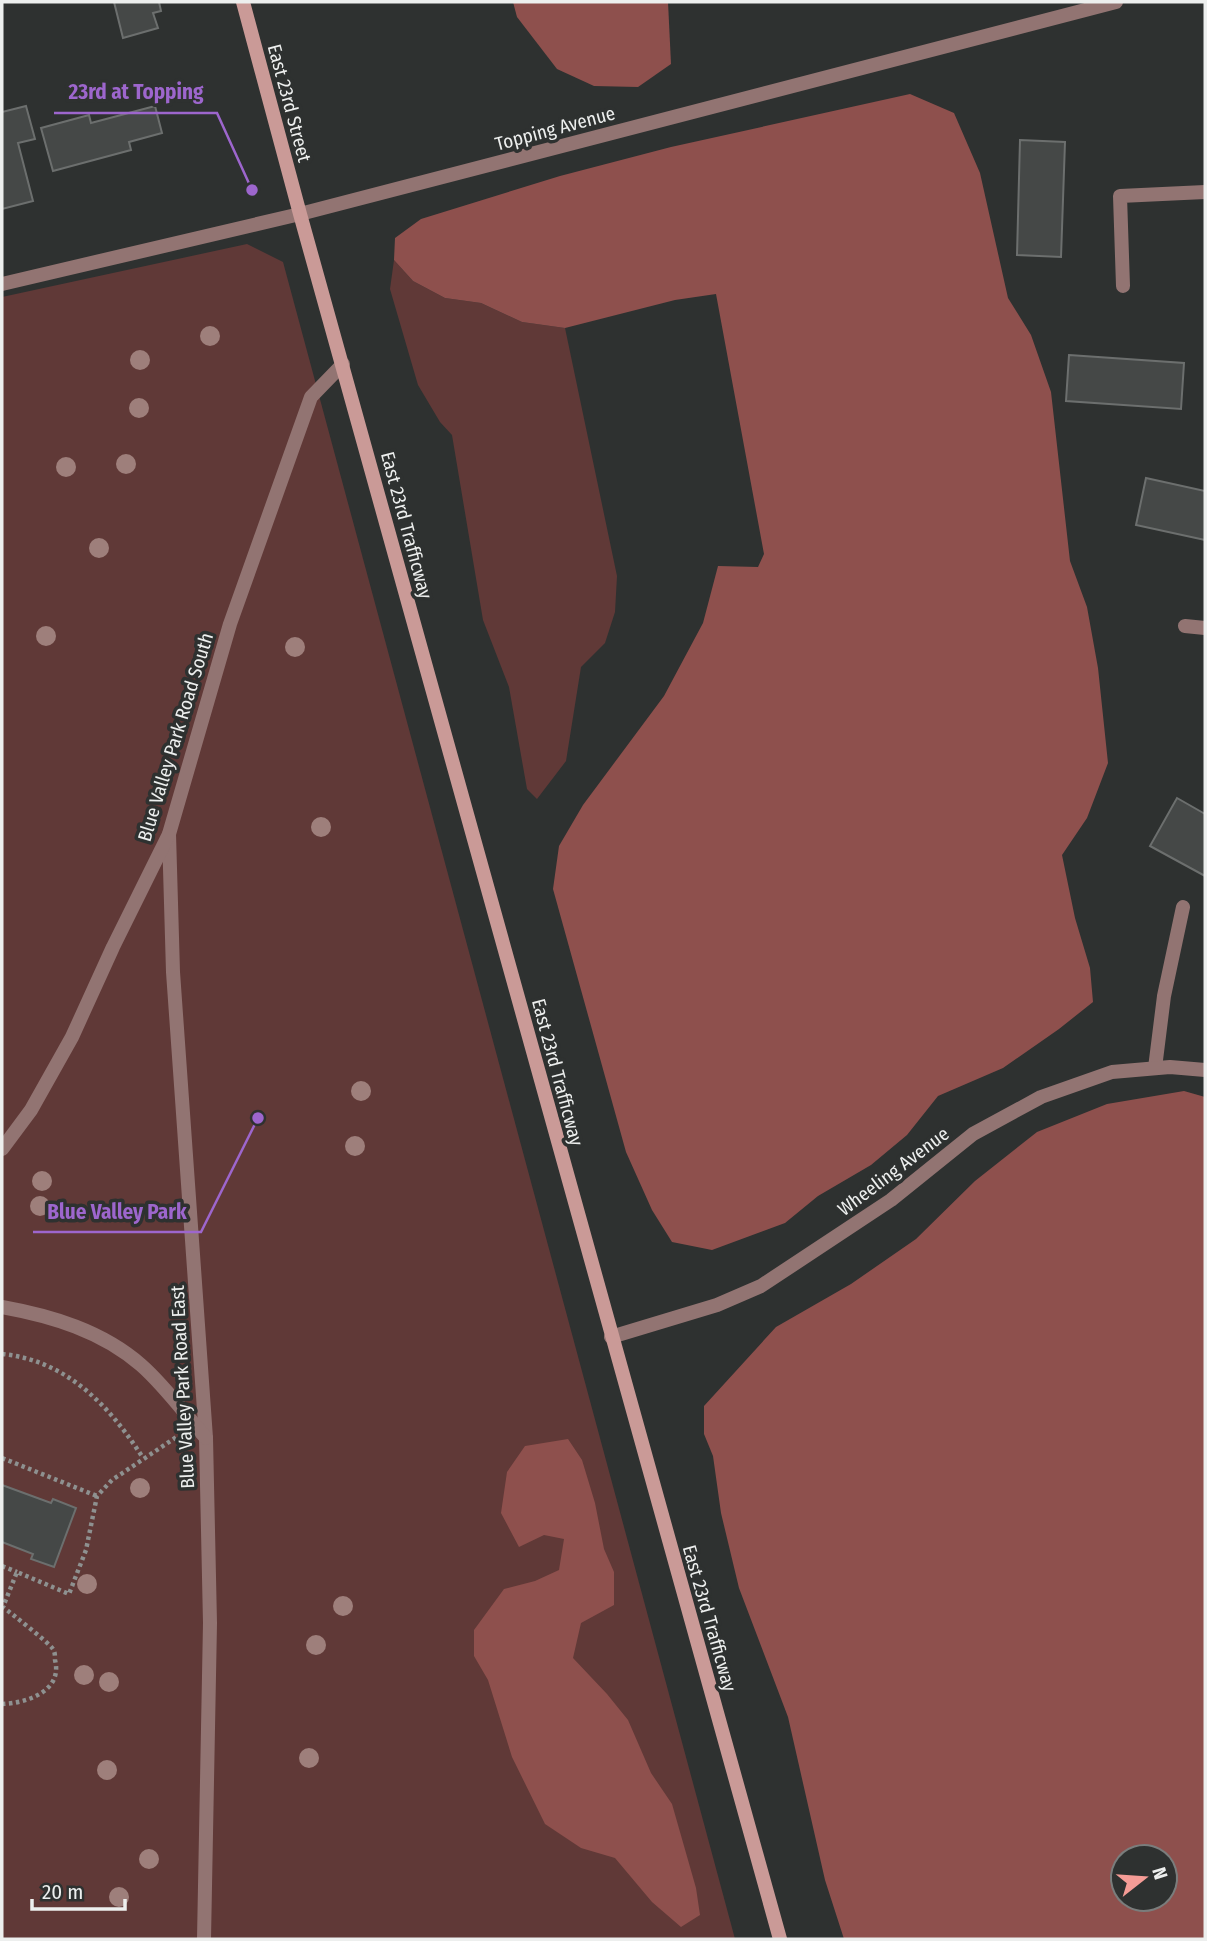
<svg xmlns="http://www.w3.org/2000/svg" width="1207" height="1941" font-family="'Fira Sans Condensed',sans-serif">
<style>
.green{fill:#603937}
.forest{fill:#8e504d;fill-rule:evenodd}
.building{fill:#454847;stroke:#6c6f6e;stroke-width:2}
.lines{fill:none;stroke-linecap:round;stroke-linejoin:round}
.path{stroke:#8e9190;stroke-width:4.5;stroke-dasharray:3.5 3.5;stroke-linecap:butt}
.lane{stroke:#927472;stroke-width:14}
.street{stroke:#927472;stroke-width:14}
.secondary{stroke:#ca9a97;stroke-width:14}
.tree{fill:#9e7f7b}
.labels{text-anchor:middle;stroke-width:7;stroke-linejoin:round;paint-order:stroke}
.street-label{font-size:19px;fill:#edefee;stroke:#2e3130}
.leader{fill:none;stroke:#9d66cd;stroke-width:2.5}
.callout-dot{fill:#9d66cd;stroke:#2e3130;stroke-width:2.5}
.callout-label{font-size:21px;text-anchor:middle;font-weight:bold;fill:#9d66cd;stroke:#2e3130;stroke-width:7;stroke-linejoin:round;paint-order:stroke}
</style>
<rect width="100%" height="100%" fill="#2e3130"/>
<!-- green -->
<g class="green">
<path d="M247,244L283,262L735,1939H2V297Z"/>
<path d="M394,260L413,281L445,298L481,303L522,322L565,328L617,576L615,612L605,643L581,667L566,761L537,799L527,789L509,687L483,620L452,435L440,422L418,385L390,289Z"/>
</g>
<!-- forest -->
<g class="forest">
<path d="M513,2H668L671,64L638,87L594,86L557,69L517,17Z"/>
<path d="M910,94L954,113L980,173L1008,298L1031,335L1051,392L1070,561L1087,607L1098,668L1108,763L1087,818L1062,855L1075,918L1090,968L1093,1002L1059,1029L1003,1068L938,1096L907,1135L871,1165L818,1196L785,1223L712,1250L672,1242L652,1210L626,1152L553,889L559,846L583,805L664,696L703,623L718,566L758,567L764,554L716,294L675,300L565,328L522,322L481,303L445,298L413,281L394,260L395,238L421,219L560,176L671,147Z"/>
<path d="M1184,1091L1205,1097V1939H844L825,1880L788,1717L739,1588L721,1513L713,1456L704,1434V1406L776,1327L851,1284L916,1239L975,1181L1037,1132L1107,1104ZM1123,1857H1165V1899H1123Z"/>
<path d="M568,1439L582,1460L595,1503L604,1549L614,1572V1605L581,1623L573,1658L607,1694L628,1720L651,1773L672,1804L696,1888L700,1915L681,1927L652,1902L615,1858L581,1848L545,1824L512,1757L488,1680L474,1656V1630L504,1589L535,1581L559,1570L564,1539L544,1535L519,1547L501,1513L507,1472L525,1446Z"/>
</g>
<!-- building -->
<g class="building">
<path d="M114,2H159L161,11L153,13L158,28L123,38Z"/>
<path d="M26,106L35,139L18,143L33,201L2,209V112Z"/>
<path d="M155,106L162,133L129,142L131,150L53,171L41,128L89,115L91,123Z"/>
<path d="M1020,140L1065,142L1061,257L1017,255Z"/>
<path d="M1069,355L1184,363L1181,409L1066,401Z"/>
<path d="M1146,478L1205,491V540L1136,525Z"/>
<path d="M1177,798L1205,814V876L1150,846Z"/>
<path d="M2,1485L51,1503L53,1499L76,1508L54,1567L31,1559L33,1554L2,1542Z"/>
</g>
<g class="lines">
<!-- path -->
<g class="path">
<path d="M2,1354C66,1360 110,1406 143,1458"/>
<path d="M2,1458L97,1496"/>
<path d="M2,1566L17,1572"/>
<path d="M2,1704C27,1703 63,1691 55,1660C55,1656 55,1652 53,1649C47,1641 13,1615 3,1607L17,1572L69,1594L86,1550L97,1496L112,1480L178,1436"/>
</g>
<!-- lane -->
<g class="lane">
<path d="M1123,286L1120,196L1205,192"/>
<path d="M1155,1068L1164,996L1183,907"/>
</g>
<!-- street -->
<g class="street">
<path d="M2,284L300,214L1116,2"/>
<path d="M1185,626L1205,628"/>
<path d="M169,834L173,972L206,1438L210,1623L204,1939"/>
<path d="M2,1149L31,1110L72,1037L113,947L169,834L230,624L311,397L343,364"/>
<path d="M2,1307C52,1316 102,1331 141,1365C165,1386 185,1414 206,1438"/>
<path d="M611,1337L717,1305L761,1286L891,1200L973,1134L1041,1097L1112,1072L1170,1067L1205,1070"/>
</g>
<!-- secondary -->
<path class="secondary" d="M243,2L300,214L780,1939"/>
</g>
<!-- trees -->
<g class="tree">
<circle cx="210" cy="336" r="10"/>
<circle cx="140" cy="360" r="10"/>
<circle cx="139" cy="408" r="10"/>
<circle cx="126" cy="464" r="10"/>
<circle cx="66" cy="467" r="10"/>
<circle cx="99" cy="548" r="10"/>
<circle cx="46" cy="636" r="10"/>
<circle cx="295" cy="647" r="10"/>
<circle cx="321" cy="827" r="10"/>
<circle cx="361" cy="1091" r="10"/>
<circle cx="355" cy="1146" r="10"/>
<circle cx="42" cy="1181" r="10"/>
<circle cx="40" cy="1206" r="10"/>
<circle cx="140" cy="1488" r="10"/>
<circle cx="87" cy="1584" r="10"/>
<circle cx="343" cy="1606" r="10"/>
<circle cx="316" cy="1645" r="10"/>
<circle cx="84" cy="1675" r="10"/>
<circle cx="109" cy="1682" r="10"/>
<circle cx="309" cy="1758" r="10"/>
<circle cx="107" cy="1770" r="10"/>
<circle cx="149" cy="1859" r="10"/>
<circle cx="119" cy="1897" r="10"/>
</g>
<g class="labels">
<!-- street labels -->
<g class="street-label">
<text transform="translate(290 103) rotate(75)" y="7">East 23rd Street</text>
<text transform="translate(555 128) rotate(-15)" y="7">Topping Avenue</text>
<text transform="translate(407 525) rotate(75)" y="7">East 23rd Trafficway</text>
<text transform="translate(175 737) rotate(-73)" y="7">Blue Valley Park Road South</text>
<text transform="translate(558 1072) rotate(75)" y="7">East 23rd Trafficway</text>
<text transform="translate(893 1171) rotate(-37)" y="7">Wheeling Avenue</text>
<text transform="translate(182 1387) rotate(-93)" y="7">Blue Valley Park Road East</text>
<text transform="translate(710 1618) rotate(74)" y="7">East 23rd Trafficway</text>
</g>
</g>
<!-- callouts -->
<path class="leader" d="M252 190L217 113H54M258 1118L201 1232H33"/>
<g class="callout-dot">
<circle cx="252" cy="190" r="7"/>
<circle cx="258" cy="1118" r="7"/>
</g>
<g class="callout-label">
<text x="136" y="99">23rd at Topping</text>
<text x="117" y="1219">Blue Valley Park</text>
</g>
<!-- border -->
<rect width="1207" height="1941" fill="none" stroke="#edefee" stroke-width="7"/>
<!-- north arrow -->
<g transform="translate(1144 1878) rotate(73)"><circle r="33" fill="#2e3130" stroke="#7a7d7c" stroke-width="2"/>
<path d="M0-5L12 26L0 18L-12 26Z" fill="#f59c96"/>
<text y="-10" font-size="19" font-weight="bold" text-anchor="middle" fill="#edefee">N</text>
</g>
<!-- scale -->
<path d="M32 1899v10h93v-10" fill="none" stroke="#edefee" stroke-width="3.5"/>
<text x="42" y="1899" font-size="21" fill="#edefee" stroke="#2e3130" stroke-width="5" paint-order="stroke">20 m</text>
</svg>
